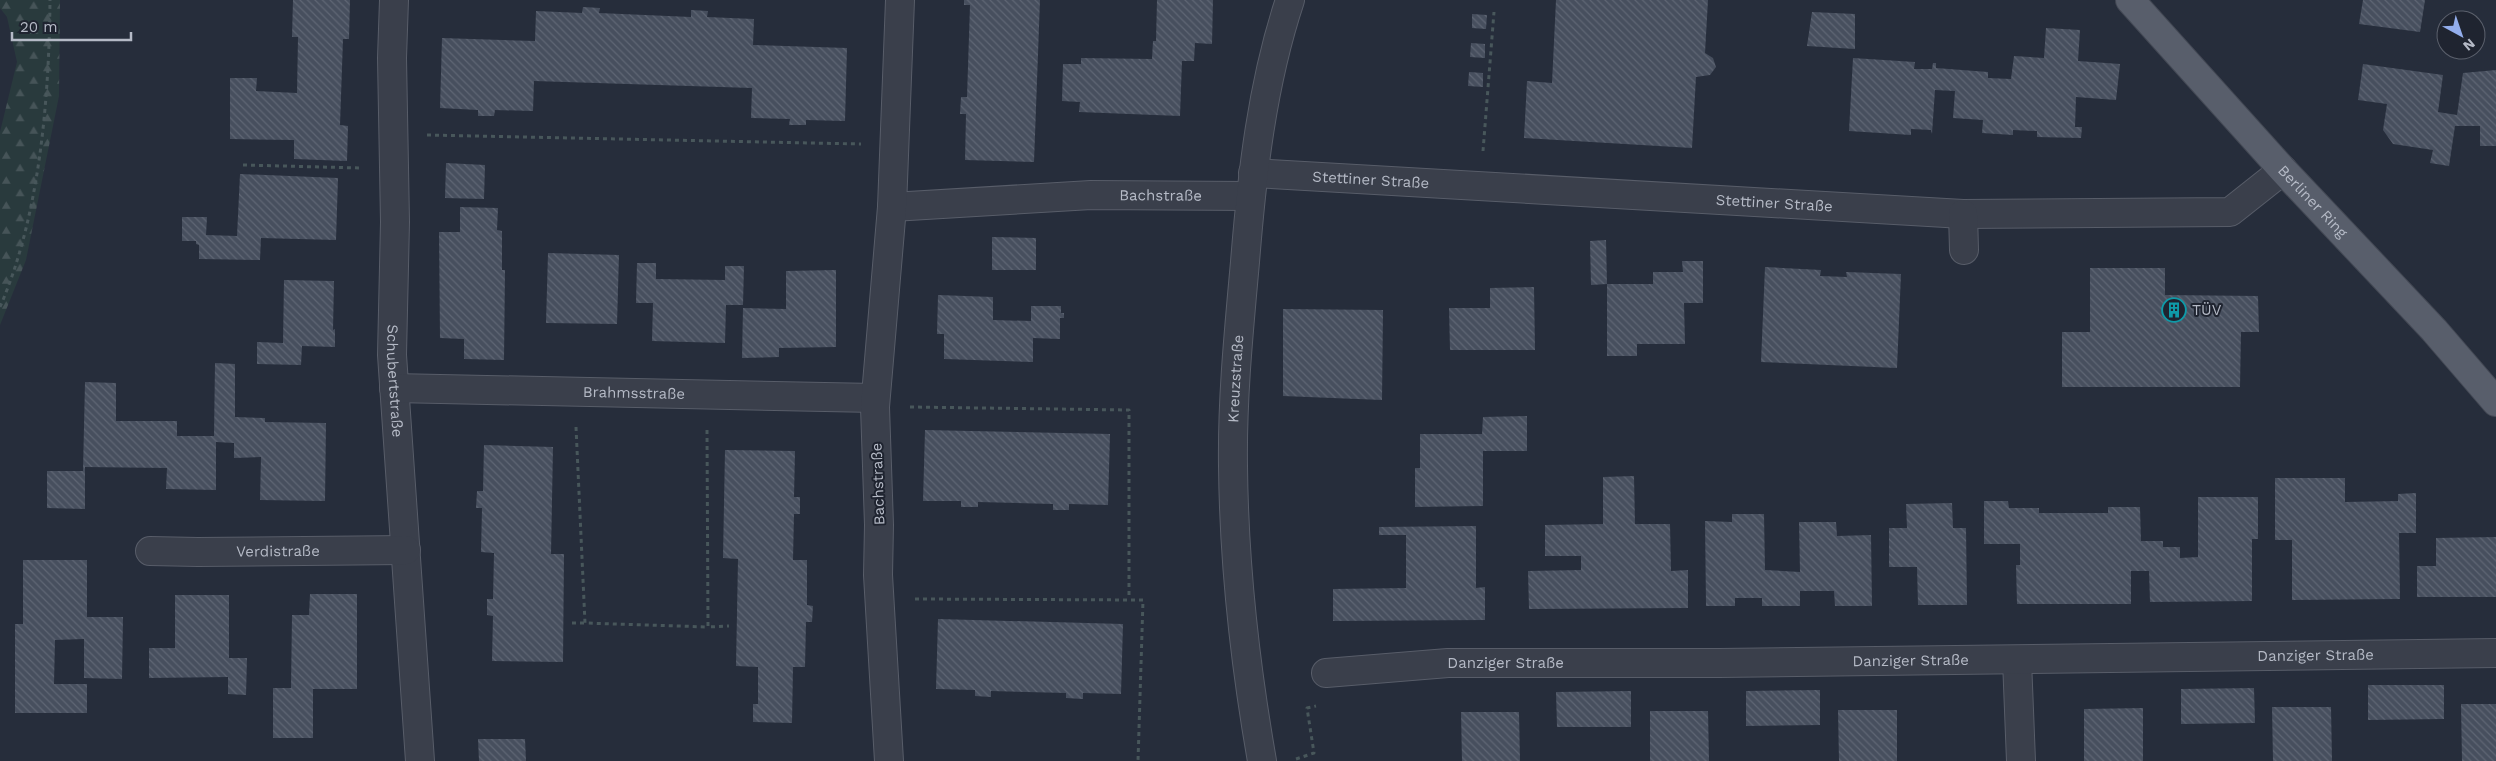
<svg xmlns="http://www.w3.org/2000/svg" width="2496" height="761" font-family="'Work Sans',sans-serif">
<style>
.forest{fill:url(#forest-firs)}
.building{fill:url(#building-back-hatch)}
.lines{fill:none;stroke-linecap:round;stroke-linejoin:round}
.minor-casing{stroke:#585d69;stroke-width:30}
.major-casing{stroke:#434854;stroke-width:30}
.path{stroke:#48575b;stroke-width:3;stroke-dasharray:4 4;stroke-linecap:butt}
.minor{stroke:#3a3f4b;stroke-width:28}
.major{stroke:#585e6b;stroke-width:28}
.labels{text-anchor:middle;stroke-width:4;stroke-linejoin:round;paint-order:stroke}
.street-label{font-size:15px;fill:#b5bac6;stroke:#1f2430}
.poi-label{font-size:15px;fill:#b5bac6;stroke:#1f2430;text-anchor:start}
</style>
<defs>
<pattern id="forest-firs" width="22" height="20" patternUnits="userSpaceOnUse" patternTransform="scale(1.25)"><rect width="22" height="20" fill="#293a3d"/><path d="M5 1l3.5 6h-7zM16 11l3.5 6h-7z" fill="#465458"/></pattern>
<pattern id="building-back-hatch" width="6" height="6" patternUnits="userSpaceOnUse" patternTransform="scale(1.25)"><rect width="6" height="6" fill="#474f5e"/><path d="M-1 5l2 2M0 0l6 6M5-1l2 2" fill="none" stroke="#5f6674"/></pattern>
</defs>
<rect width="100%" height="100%" fill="#262d3b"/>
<!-- forest -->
<path class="forest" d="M0,0H60L59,96L26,260L0,325V132L17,62L7,17L0,8Z"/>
<!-- building -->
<g class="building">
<path d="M293,0H350L349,39H343L340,125L348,126L347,161L294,159V140L230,139V78H257L256,91L297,93L298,37H292Z"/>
<path d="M964,0H1040L1034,162L965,160L966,114H960L961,97H967L970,5H964Z"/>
<path d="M1157,0H1213L1212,44L1195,43L1194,61H1182L1180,116L1079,112L1080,102L1062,101L1063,64H1081V58L1152,59L1153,41H1156Z"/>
<path d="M1556,0H1708L1705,53L1713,58L1716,67L1710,75L1696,77L1692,148L1524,138L1527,81L1552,83Z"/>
<path d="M2363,0H2425L2420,32L2359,24Z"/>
<path d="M583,7L600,8L599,13L691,17V10L708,11L707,17L754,19L753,45L847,48L845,121L806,120V125H789L790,119L751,118L752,88L534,81L533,111L495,110L494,116H478V110L440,108L442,38L535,41L536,11L582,13Z"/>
<path d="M1812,12L1855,14V49L1807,46Z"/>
<path d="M1472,14L1487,15L1486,29L1472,28Z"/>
<path d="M2046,28L2080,30L2078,61L2120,64L2116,100L2076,97L2075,127H2082L2081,138L2037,137V131L2013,130V135L1982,133L1983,120L1953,118L1955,91L1935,90L1932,134L1931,130L1911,129V135L1849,131L1853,58L1915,62L1914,69H1932L1933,63H1936V68L1988,72V78L2011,79L2014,56L2044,58Z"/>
<path d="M1471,43L1485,44V58L1470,57Z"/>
<path d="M2363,64L2443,75L2438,112L2457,115L2463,73L2496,70V146H2480V126H2455L2449,166L2430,163L2433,150L2393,144L2383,130L2387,104L2358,100Z"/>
<path d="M1469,72L1483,73V87L1468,86Z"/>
<path d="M446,163L485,165L484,199L445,198Z"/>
<path d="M240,174L338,178L336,240L261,238L260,260L199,259V245L196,244V241H182V217H207L206,235L237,236Z"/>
<path d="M460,207L498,208L497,230L502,231V270H505L504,360L464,359V339L440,338L439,232H460Z"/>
<path d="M992,237L1036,238V270H992Z"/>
<path d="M1606,240L1607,284L1591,285L1590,241Z"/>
<path d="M548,253L619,255L617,324L546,323Z"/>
<path d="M1682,261H1703V303H1684L1685,344H1637V356H1607V284H1653V272H1683Z"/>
<path d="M637,263H656V279L725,280V266H744L743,305H726L725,343L652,341L653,303H636Z"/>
<path d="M1765,267L1821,270L1820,276L1847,277L1846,272L1901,274L1897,368L1761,362Z"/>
<path d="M2090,268H2165V295L2258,296L2259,332H2241L2240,387H2062V332H2090Z"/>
<path d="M836,270V347L779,348V357L742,358L743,308L786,309V271Z"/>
<path d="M284,280L334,281L333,330L335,329V347L302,346L301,365L257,364V342L283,343Z"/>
<path d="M1534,287L1535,350H1450L1449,308H1490V288Z"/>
<path d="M938,295L993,297V320L1031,321V306H1061V313H1064V318H1060V339L1033,338V362L944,359V334H937Z"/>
<path d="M1283,309L1383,310L1382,400L1283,396Z"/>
<path d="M215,363L235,364V417L265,418V422L326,423L325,501L260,500L261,457L234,458V443L216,442V490L166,489L167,468L85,467V509L47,508V471H83L85,382L116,383V421H177V436H214Z"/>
<path d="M1527,416V451H1483V506L1415,507V468H1420V434H1482L1483,417Z"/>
<path d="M925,430L1110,434L1108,505L1069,504V510H1053V504L978,502V507H961V501H923Z"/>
<path d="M484,445L553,447L551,554H564L563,662L492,661L493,616L487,615V599H493L494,553L481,552L482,508H476L477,491H483Z"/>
<path d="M725,450L795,451L794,497H800V514H794L793,560H807V605L813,606L812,622H806L805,667H793L792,723L753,722V704H758V667L736,666L738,559L723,558Z"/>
<path d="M1634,476L1635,524H1670L1671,571L1688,570V608L1529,609L1528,571L1581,570V556H1545V525L1603,524V477Z"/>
<path d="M2275,478H2345V502L2398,501V494L2416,493V533H2399L2400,599L2292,600V540H2275Z"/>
<path d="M2198,497H2258V539H2252V601L2150,602L2149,571H2131V604H2017L2016,565H2020V544H1984V501H2008L2009,508H2039V513H2108V507H2140L2141,541H2163V547H2180V558L2198,557Z"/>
<path d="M1952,503L1953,528H1966L1967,605H1918L1917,567H1889V528H1907L1906,504Z"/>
<path d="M1732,514H1764L1765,570L1800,572L1799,522H1836L1837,536L1871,535L1872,606H1835L1834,591H1800V606H1762V598H1735V606H1706L1705,521L1732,522Z"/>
<path d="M1476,526V588L1485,587V620L1333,621V589L1406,588V535H1379V527Z"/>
<path d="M2496,537V597H2417V566H2436V538Z"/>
<path d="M23,560H87V617H123L122,679L84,678V639L55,640L54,684H87V713H15V624H23Z"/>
<path d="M310,594H357V689H313V738H273V688H291L292,615H309Z"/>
<path d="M175,595H229V658H247L246,695L228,694V677L149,678V648H175Z"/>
<path d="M938,619L1123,624L1121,694L1083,693V699L1066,698V693L991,691V697L975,696V690L936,689Z"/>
<path d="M2368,685H2444V719L2368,720Z"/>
<path d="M2254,688L2255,723L2181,724V689Z"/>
<path d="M1820,690V725L1746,726V691Z"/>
<path d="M1631,691V727H1557L1556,692Z"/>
<path d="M2461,704H2496V761H2462Z"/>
<path d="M2272,707H2331L2332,761H2273Z"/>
<path d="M2143,708V761H2084V709Z"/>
<path d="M1838,710H1897V761H1839Z"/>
<path d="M1650,711H1708L1709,761H1650Z"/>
<path d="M1461,712H1519L1520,761H1462Z"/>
<path d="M478,739H525L526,761H479Z"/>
</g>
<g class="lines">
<!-- minor casing -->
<g class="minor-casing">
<g id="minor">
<path id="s1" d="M394,0L392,58L395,222L392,355L420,761"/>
<path id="s2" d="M1253,173L1963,214L2230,212L2283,170"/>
<path id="s3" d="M892,207L1091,195L1250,196"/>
<path d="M1963,214L1964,250"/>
<path id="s4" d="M394,388L875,398"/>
<path id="s5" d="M150,551L198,552L406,550"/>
<path d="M2017,660L2021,761"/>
<path id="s6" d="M1326,673L1448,663H1719L2496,653"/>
<path d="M889,761L878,575L879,525L875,407L892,207L900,0"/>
<path id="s7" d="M1262,761C1245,664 1234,565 1233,466C1232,398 1239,329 1245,262C1252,174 1262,84 1290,0"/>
</g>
</g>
<!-- major casing -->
<g class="major-casing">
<g id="major">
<path id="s8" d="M2130,0L2283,170L2434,330L2496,402"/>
</g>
</g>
<!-- path -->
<g class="path">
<path d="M427,135L861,144"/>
<path d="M1483,151L1494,12"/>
<path d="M243,165L361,168"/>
<path d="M0,307C40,215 49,99 50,0"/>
<path d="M910,407L1129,410V599"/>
<path d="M576,427L585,623L708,627"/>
<path d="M707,430L708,627L729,626"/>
<path d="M915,599L1143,600L1138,761"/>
<path d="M572,623H585"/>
<path d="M1296,759L1314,753L1307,708L1316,706"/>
</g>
<!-- minor -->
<use href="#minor" class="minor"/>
<!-- major -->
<use href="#major" class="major"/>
</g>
<!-- icons -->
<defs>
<g id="building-ring" transform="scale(1.25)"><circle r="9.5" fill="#1f2430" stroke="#0f9aa8" stroke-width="1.5"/><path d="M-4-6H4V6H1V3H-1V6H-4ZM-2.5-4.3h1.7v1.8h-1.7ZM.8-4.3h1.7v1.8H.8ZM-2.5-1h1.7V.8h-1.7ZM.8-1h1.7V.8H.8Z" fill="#0f9aa8"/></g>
</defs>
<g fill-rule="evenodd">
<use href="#building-ring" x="2174" y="310"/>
</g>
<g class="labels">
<!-- street labels -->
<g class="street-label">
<text dy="5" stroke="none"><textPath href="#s2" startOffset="118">Stettiner Straße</textPath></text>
<text dy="5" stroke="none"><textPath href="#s3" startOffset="269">Bachstraße</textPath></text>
<text dy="5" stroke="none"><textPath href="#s8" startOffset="272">Berliner Ring</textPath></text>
<text dy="5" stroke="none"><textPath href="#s2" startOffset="522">Stettiner Straße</textPath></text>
<text dy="5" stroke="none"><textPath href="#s7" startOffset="384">Kreuzstraße</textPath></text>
<text dy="5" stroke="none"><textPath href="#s1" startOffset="381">Schubertstraße</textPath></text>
<text dy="5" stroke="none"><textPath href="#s4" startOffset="240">Brahmsstraße</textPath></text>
<text transform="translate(878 484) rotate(-92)" y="5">Bachstraße</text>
<text dy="5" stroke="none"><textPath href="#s5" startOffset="128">Verdistraße</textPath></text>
<text dy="5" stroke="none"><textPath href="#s6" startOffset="990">Danziger Straße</textPath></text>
<text dy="5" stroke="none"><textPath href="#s6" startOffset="585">Danziger Straße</textPath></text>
<text dy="5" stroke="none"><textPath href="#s6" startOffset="180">Danziger Straße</textPath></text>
</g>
<!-- poi labels -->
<g class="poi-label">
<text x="2192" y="315">TÜV</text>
</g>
</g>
<!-- north arrow -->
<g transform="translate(2461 35) rotate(140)"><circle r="24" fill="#1f2430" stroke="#5b606c"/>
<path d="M0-4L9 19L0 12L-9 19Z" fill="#93aeed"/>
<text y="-8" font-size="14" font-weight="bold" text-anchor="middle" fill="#b5bac6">N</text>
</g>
<!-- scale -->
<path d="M12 32v8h119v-8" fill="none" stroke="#b5bac6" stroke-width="2.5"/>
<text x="20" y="32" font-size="15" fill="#b5bac6" stroke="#1f2430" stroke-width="4" paint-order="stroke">20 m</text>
</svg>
